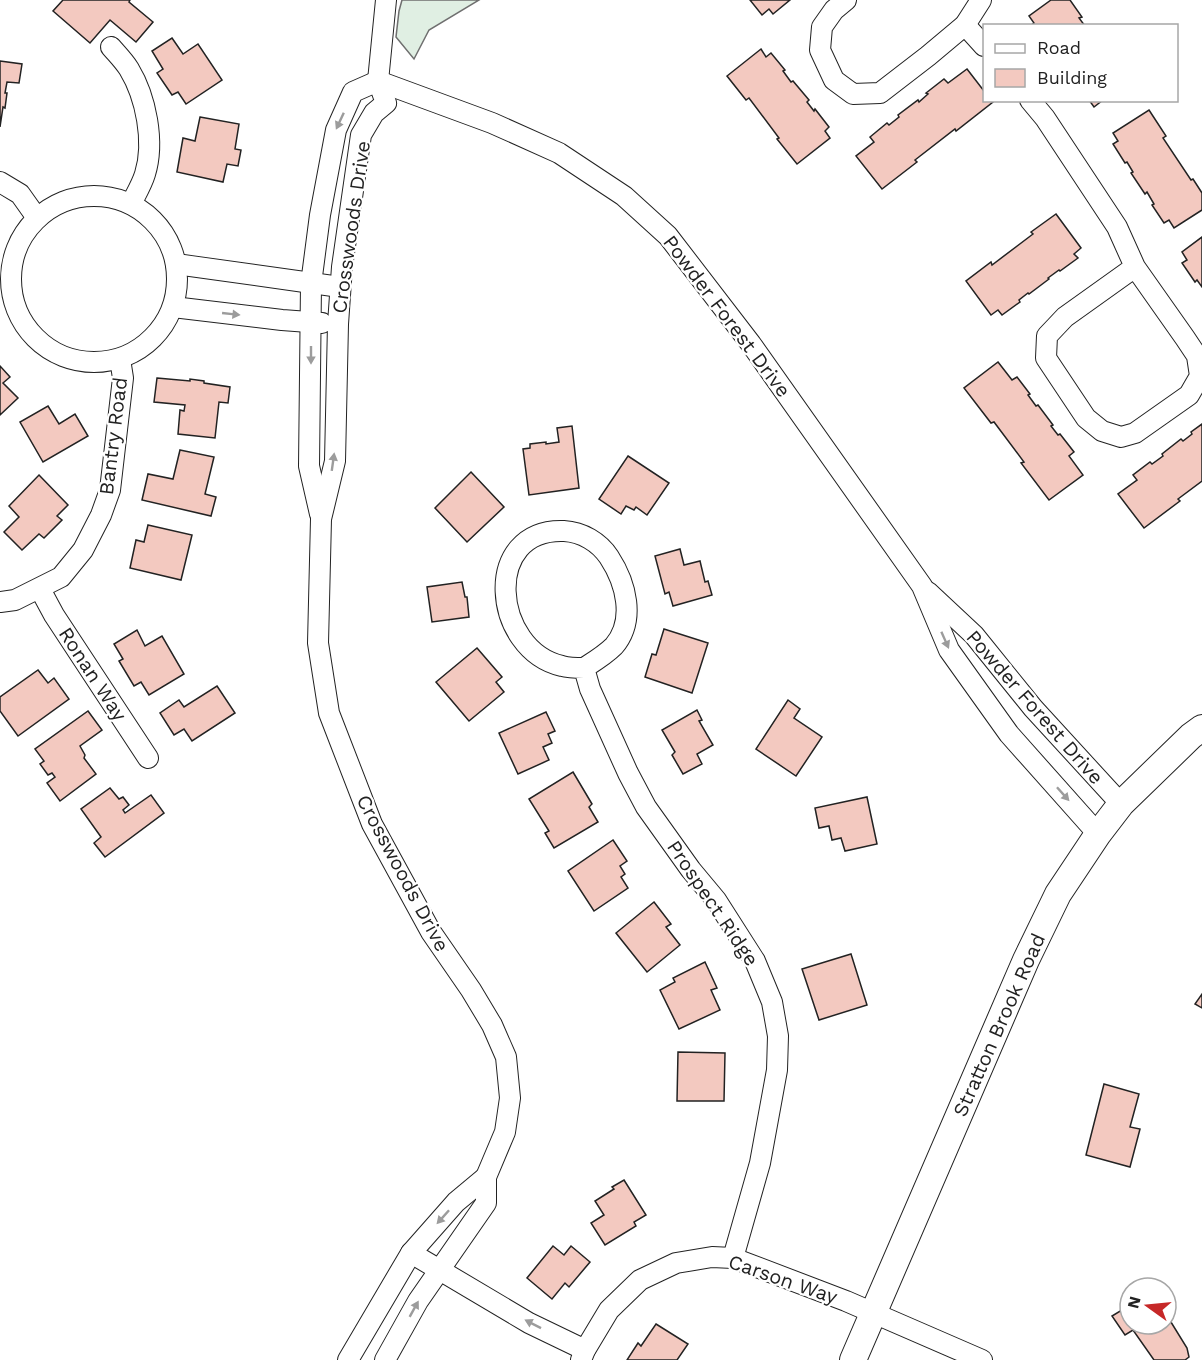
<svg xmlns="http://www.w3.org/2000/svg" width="1202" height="1360" font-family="'Work Sans',sans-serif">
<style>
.green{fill:#e0efe3;stroke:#6f6f6f;stroke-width:1.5}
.building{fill:#f3c9c0;stroke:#222;stroke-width:1.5}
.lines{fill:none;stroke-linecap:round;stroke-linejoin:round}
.minor-casing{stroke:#222;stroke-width:22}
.tertiary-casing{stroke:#222;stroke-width:28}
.minor{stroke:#fff;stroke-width:20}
.tertiary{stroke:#fff;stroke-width:26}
.oneway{fill:#9c9c9c}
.labels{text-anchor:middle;stroke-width:4.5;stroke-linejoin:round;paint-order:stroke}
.street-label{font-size:20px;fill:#222;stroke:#fff}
</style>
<rect width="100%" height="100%" fill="#fff"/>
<!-- green -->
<path class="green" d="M402,0H479L429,30L414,59L396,37L399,11Z"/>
<!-- building -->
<g class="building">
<path d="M63,0H130L129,2L153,22L136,42L110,20L90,43L53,11Z"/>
<path d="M750,0H790L773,14L769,9L762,15Z"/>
<path d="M1051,0H1070L1082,17L1079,18L1085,26H1030L1034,23L1029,16Z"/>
<path d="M172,38L183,54L198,44L222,80L186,104L178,92L172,95L157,73L163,69L152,51Z"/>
<path d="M761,49L766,57L771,53L785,70L783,71L791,82L793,81L809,100L807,102L814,111L815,109L829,127L825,131L830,138L797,164L777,139L779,138L749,98L746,100L727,76Z"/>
<path d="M0,61L22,64L19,83L7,82L5,93H7L5,108L3,107L0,127Z"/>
<path d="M967,69L984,91V100H992L993,102L956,131L955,129L915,160L917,162L882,189L856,156L874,142L870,137L887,123L889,125L899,117L898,115L918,100L919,102L928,94L926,93L944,79L948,83Z"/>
<path d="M1089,100H1103L1094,107Z"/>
<path d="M1149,110L1166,136L1163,138L1191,180L1193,179L1202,193V210L1174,228L1169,220L1164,223L1152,205L1154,204L1147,192L1145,194L1131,173L1133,172L1127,162L1125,163L1113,144L1118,141L1113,133Z"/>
<path d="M200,117L239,124L235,149L241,150L238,166L227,164L223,182L177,172L183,138L195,141Z"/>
<path d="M1056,214L1081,248L1074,254L1078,258L1060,271L1059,270L1048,278L1049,279L1029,294L1028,293L1019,300L1020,302L1002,315L998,310L991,315L966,281L991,262L992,265L1033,234L1031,232Z"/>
<path d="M1202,237V287L1197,280L1195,282L1182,263L1187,260L1182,252Z"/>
<path d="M998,362L1012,380L1017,377L1030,394L1028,395L1036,406L1038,405L1053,425L1051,426L1058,435L1060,434L1074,452L1069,456L1083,475L1049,500L1021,463L1024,462L994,422L991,423L964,388Z"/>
<path d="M0,366L10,377L3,383L18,398L0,415Z"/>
<path d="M157,378L190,381V379L204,381V383L230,387L228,403L219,402L215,438L178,434L180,410L184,411L185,405L154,402Z"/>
<path d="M48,406L59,424L75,414L88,436L43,462L20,422Z"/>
<path d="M1202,424V481L1178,499L1180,501L1144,528L1118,494L1137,480L1133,475L1150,462L1152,464L1163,456L1162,454L1181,439L1183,441L1192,434L1191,432Z"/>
<path d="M572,426L579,488L529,495L523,449L530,448V444L546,442V444L559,442L557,428Z"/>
<path d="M180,450L214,457L205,494L216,497L211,516L142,500L148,474L173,479Z"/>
<path d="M628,456L669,483L647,515L636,507L634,510L626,506L621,514L599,499Z"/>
<path d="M471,472L504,507L467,542L435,508Z"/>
<path d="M39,475L68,505L57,516L62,520L44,538L39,534L22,550L4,532L19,517L9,506Z"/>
<path d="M148,525L192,535L181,580L130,568L136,540L144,542Z"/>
<path d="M680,549L684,565L700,561L705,582L708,581L712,595L673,606L669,592L665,594L655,556Z"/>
<path d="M462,582L465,597H467L469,617L432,622L427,587Z"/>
<path d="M664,629L708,643L692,693L645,677L652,654L656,655Z"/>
<path d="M137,630L145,646L162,636L184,674L149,695L141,682L134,686L119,661L123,659L114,644Z"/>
<path d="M477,648L502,677L496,682L504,692L469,721L436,682Z"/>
<path d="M38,670L48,683L54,678L69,699L18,736L0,711V697Z"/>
<path d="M217,686L235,713L192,741L184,729L174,735L160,713L179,700L184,707Z"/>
<path d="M788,700L800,709L794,718L822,737L796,776L756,749Z"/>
<path d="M697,710L702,720L699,721L713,745L697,754L702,764L683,774L672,755L675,752L662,730Z"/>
<path d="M88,711L102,730L80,746L85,755L84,758L96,774L60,801L47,783L55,777L52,773L48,775L40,764L44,761L35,749Z"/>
<path d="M546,712L555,731L548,734L552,743L543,747L549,760L518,774L499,733Z"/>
<path d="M573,772L592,804L589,807L598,822L554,848L545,833L549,831L529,799Z"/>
<path d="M110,788L119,799L123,797L129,805L123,810L125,813L151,795L164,813L105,857L94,843L101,837L81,809Z"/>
<path d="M867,797L877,844L845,851L841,838L832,840L829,826L819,828L815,808Z"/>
<path d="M613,840L627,861L620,866L625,874L621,877L628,888L594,911L568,871Z"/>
<path d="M654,902L671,924L666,927L680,945L647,972L616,933Z"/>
<path d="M851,954L867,1005L819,1020L802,969Z"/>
<path d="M705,962L717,988L711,990L720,1010L679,1029L660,990L675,982L673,978Z"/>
<path d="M1202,994V1008L1195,1004Z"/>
<path d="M678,1052L725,1053L724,1101H677Z"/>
<path d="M1104,1084L1139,1094L1130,1127L1140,1129L1130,1167L1086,1155Z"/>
<path d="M624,1180L646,1215L634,1222L636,1226L605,1245L591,1223L604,1215L595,1201L614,1189L612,1187Z"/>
<path d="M553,1246L564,1255L571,1246L590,1262L569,1287L565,1283L552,1299L527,1278Z"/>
<path d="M1130,1305V1324H1166V1314L1187,1348L1189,1357L1185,1360H1154L1133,1330L1125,1335L1112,1316Z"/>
<path d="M656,1324L688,1344L677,1360H627L638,1343L641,1346Z"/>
</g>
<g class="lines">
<!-- minor casing -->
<g class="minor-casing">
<g id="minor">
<path d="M846,0L834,10L822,27L820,50L834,80L853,94L880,93L928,56L965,25L981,0"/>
<path d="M965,25L984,46"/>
<path d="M111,47C117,54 124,61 129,69C146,97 155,142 145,174C142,184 136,194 131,204"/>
<path d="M378,81L492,123L559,153L624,196L668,236L751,344L922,586L949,650L1009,734L1098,834"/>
<path d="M1030,100L1045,118L1117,227L1135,267L1185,338L1197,356L1200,376L1189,395L1135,433L1121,437L1102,431L1086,418L1046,358L1047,336L1065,317L1135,267"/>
<path d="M0,182L20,194L37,218"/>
<circle cx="94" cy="279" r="83"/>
<path d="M176,264L340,287"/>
<path d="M173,307L282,320L322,323"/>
<path d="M320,514L309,466L311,284L320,215L336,130L353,92L378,81"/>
<path d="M40,589L54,615L148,758"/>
<path d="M928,592L974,635L1033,708L1121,804"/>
<path d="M0,602L15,600L61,577L83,550L101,515L110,490L123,378L120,359"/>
<path d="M584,668C577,668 569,668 562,666C492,650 481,528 564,531C582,532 599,542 609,557C626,583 636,620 614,646C605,655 595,661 584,668L590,689L628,773L646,807L691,870L716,900L755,961L772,1002L778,1036L777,1070L760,1163L733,1258"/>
<path d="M411,1253L529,1323L585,1350"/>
<path d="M348,1360L411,1253L456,1202L486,1177"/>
<path d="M385,1360L418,1301L486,1203V1177L505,1132L510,1098L506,1057L492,1025L471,990L431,932L372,824L329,713L318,643L321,519L335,461L338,324L342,267L361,135L374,113L386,103L378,81L386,0"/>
<path d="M581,1360L585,1350L609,1310L640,1280L676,1263L712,1257L733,1258L846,1301L982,1360"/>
</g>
</g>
<!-- tertiary casing -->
<g class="tertiary-casing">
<path id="tertiary" d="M853,1360L1026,960L1058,894L1098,834L1121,804L1191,736L1202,728"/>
</g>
<!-- minor -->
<use href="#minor" class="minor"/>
<!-- tertiary -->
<use href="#tertiary" class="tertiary"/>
</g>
<!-- one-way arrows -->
<defs><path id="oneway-solid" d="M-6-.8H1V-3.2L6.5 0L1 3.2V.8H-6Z" transform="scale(1.5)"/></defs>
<g class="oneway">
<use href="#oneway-solid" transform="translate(340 121) rotate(115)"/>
<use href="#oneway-solid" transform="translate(231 314) rotate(6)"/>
<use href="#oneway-solid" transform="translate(311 355) rotate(90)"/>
<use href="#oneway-solid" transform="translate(333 462) rotate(-82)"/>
<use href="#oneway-solid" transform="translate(945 640) rotate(66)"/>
<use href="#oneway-solid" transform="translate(1063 794) rotate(48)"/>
<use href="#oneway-solid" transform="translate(443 1217) rotate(132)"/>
<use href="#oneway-solid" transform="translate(414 1309) rotate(-61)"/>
<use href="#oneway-solid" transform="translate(533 1324) rotate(-153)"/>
</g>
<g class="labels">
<!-- street labels -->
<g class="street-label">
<text transform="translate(351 227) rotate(-82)" y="7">Crosswoods Drive</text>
<text transform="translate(727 316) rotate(53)" y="7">Powder Forest Drive</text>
<text transform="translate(113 436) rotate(-83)" y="7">Bantry Road</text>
<text transform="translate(93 674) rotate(57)" y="7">Ronan Way</text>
<text transform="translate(1035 707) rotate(49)" y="7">Powder Forest Drive</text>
<text transform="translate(403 873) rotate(62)" y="7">Crosswoods Drive</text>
<text transform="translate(713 903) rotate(56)" y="7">Prospect Ridge</text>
<text transform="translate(999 1025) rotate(-66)" y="7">Stratton Brook Road</text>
<text transform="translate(783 1279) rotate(19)" y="7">Carson Way</text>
</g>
</g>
<!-- legend -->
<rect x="983" y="24" width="195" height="78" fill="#ffffff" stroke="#a7a7a7" stroke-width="1.5"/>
<rect x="995" y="44" width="30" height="9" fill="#ffffff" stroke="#a7a7a7" stroke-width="1.5"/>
<text x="1037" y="54" font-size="18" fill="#222222">Road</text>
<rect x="995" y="69" width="30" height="18" fill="#f3c9c0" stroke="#a7a7a7" stroke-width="1.5"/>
<text x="1037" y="84" font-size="18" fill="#222222">Building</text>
<!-- north arrow -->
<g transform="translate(1148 1306) rotate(285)"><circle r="28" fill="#ffffff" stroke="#a7a7a7" stroke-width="1.5"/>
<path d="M0-4.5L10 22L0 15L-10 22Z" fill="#c62828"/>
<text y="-9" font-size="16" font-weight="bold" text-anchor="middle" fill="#222222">N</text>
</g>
</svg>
